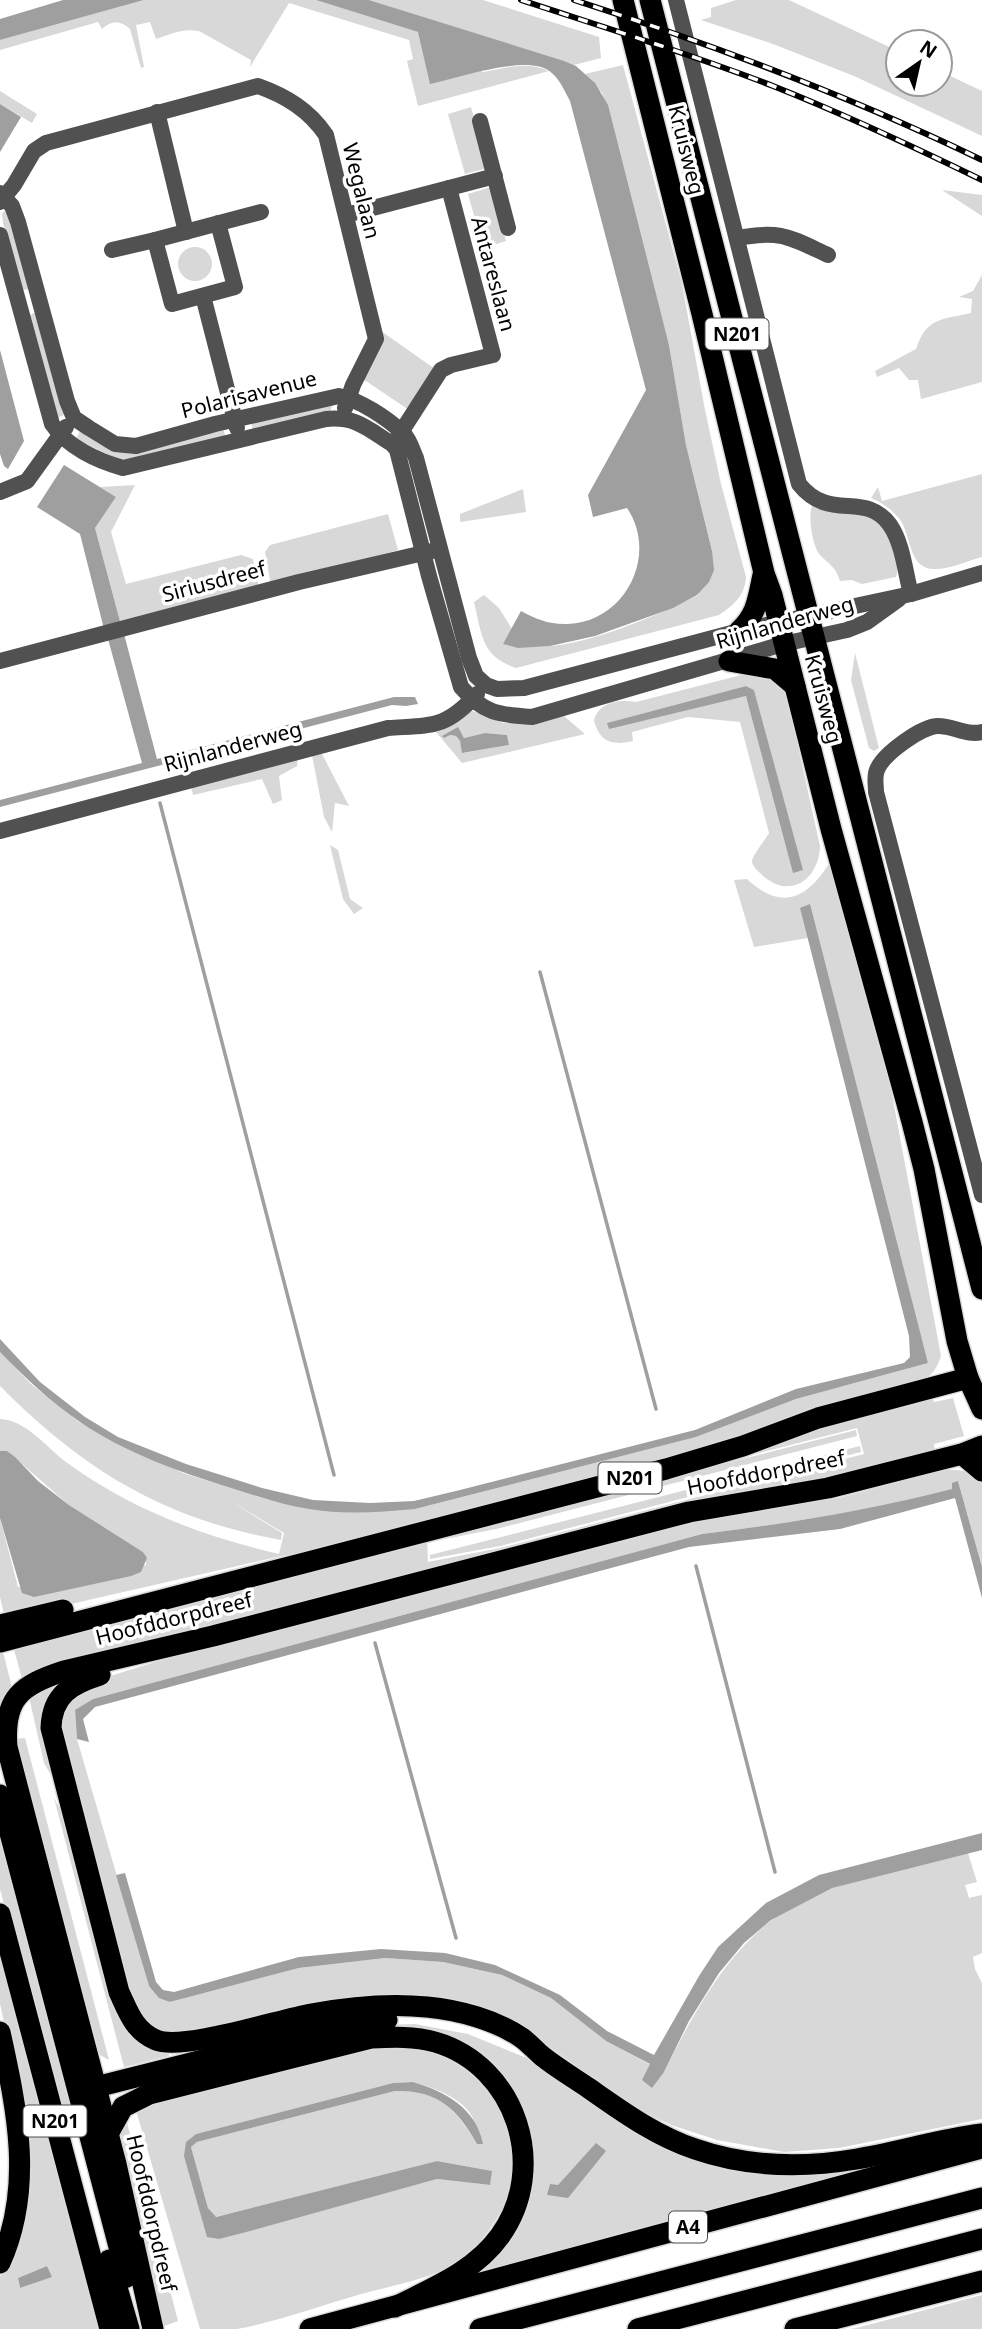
<svg xmlns="http://www.w3.org/2000/svg" width="982" height="2329" font-family="'Noto Sans',sans-serif">
<style>
.green{fill:#d8d8d8;fill-rule:evenodd}
.water{fill:#9f9f9f}
.lines{fill:none;stroke-linecap:round;stroke-linejoin:round}
.stream{stroke:#9f9f9f;stroke-width:3.5}
.highway-casing{stroke:#dbdbdb;stroke-width:24}
.minor{stroke:#515151;stroke-width:16}
.highway{stroke:#000;stroke-width:21}
.rail-casing{stroke:#000;stroke-width:6}
.rail{stroke:#fff;stroke-width:3.5;stroke-dasharray:10;stroke-linecap:butt}
.labels{text-anchor:middle;stroke-width:7;stroke-linejoin:round;paint-order:stroke}
.shield{fill:#fff;stroke:#4c4c4c;stroke-width:2}
.shield-label{font-size:19px;font-weight:bold;fill:#000}
.street-label{font-size:21px;fill:#000;stroke:#fff}
</style>
<rect width="100%" height="100%" fill="#fff"/>
<!-- green -->
<g class="green">
<path d="M144,0H316L418,32L483,72C505,68 528,61 549,71L418,106L407,61L413,59L409,40L289,3L250,67L251,60L199,31C183,28 171,34 156,39L150,22L136,25L144,67L141,68L130,29C120,20 112,20 102,29L98,22L0,50V40Z"/>
<path d="M369,0H483L599,37L601,58L574,65Z"/>
<path d="M789,0L898,51V84H940V71L982,91V136L854,76L773,44L701,20L711,17V8L736,0Z"/>
<path d="M623,65L682,284L705,410L721,484L746,577C745,595 734,605 719,615L516,668C481,656 482,635 474,602L484,595L499,608L512,629L504,644C518,645 533,647 548,646C588,645 661,614 698,595L712,551L686,445L669,345L602,93L585,74Z"/>
<path d="M0,91L37,114L32,123L0,104Z"/>
<path d="M471,107L488,168L465,174L448,114Z"/>
<path d="M491,187L506,241L483,248L468,194Z"/>
<path d="M942,190L982,195V216Z"/>
<path d="M6,210L32,289L21,290L3,223L2,213Z"/>
<circle cx="195" cy="264" r="17"/>
<path d="M982,275V382L921,399L918,380H909L899,368L877,377L875,371L916,349C927,317 941,320 971,313L972,299L959,297L973,291Z"/>
<path d="M33,313L39,314L64,407V415L56,418L28,317Z"/>
<path d="M381,331L435,369L409,410L363,379Z"/>
<path d="M333,403L330,413L253,432L251,422Z"/>
<path d="M223,427L226,440L129,462L113,457L76,439L80,431L118,450Z"/>
<path d="M982,474V557C967,561 948,570 933,569C909,568 911,537 901,521C893,510 883,503 871,498L878,487L882,501Z"/>
<path d="M135,485L111,532L126,584L241,555L253,559L259,589L121,625L95,528L116,497L100,487Z"/>
<path d="M523,489L526,512L460,522V514Z"/>
<path d="M812,506C847,521 879,498 893,550C896,559 899,567 896,577L862,584L852,580L840,581C836,567 829,564 820,555C812,546 808,516 812,506Z"/>
<path d="M388,514L398,550L271,586L265,552L270,545Z"/>
<path d="M855,653L879,748L874,751L869,748L851,680Z"/>
<path d="M753,672L765,673L786,692L820,846C819,880 789,901 761,874C758,871 752,866 752,861C752,856 766,839 769,833L740,722L688,717L632,732L633,741C613,746 599,742 594,720C599,702 619,699 636,702ZM746,686L754,690L802,870L746,696L607,723Z"/>
<path d="M473,711L503,723H528L564,716L585,734L462,763L436,732L465,714ZM461,733L464,738L485,733L507,735L509,745L463,753L460,741L456,736L450,735Z"/>
<path d="M321,752L349,806L335,803L332,832L324,817L312,755Z"/>
<path d="M298,757L297,766L279,776L282,800L273,804L262,779L193,795L191,786Z"/>
<path d="M330,845L338,850L350,899L363,908L354,914L343,899Z"/>
<path d="M830,862L887,1068L941,1356C937,1368 933,1374 922,1382L735,1443L357,1542L277,1557L5,1619L0,1597V1518L18,1587L146,1565V1558L143,1552L69,1505L7,1451H0V1419C26,1420 46,1447 66,1462C130,1509 202,1536 279,1554L284,1533L227,1499L282,1533L281,1540C164,1519 83,1470 0,1386V1352L31,1384L79,1422L183,1473L259,1497L309,1509H415L696,1437L796,1399L928,1363L800,908L808,938L754,947L734,880L747,879C782,912 808,898 830,862Z"/>
<path d="M931,1394L934,1402L953,1398L964,1436L934,1444L935,1451L870,1469L683,1503L22,1679L12,1642ZM857,1428L864,1454L500,1548L428,1562L427,1538Z"/>
<path d="M856,1430L857,1436L496,1529L430,1542V1539Z"/>
<path d="M860,1446L861,1452L500,1546L430,1559V1555Z"/>
<path d="M945,1470C961,1470 971,1470 982,1482V1567L958,1481L953,1489C871,1510 786,1524 702,1534L93,1699L75,1711L77,1739L149,1986L170,2002L299,1968L385,1958L443,1962L502,1975L551,1998L606,2041L664,2072C704,1993 744,1918 833,1887C874,1873 925,1864 968,1853L977,1882L965,1885L969,1898L982,1895V1953L973,1957L975,1969L982,1983V2119L839,2148L784,2152L717,2140L674,2126L638,2110L544,2043L491,2016L448,2004L176,2036L152,2030L134,2012L57,1716L85,1684L193,1650L693,1518L839,1498Z"/>
<path d="M0,1647H2L12,1688L0,1709Z"/>
<path d="M68,1675L59,1691L67,1804L44,1763L29,1697Z"/>
<path d="M25,1738L109,2060L100,2055L90,2042L13,1739Z"/>
<path d="M54,1798L74,1835L117,1996L167,2048L169,2056L124,2067Z"/>
<path d="M0,1818L77,2112L72,2135L65,2137L0,1889Z"/>
<path d="M0,1938L59,2165L98,2329H0V2277L11,2251L16,2076L0,2004ZM47,2266L51,2277L20,2288L18,2278Z"/>
<path d="M415,2024L468,2034L529,2059L625,2124L656,2141L855,2165L857,2170L467,2276L529,2166L480,2063L381,2025ZM596,2144L568,2198L558,2185Z"/>
<path d="M396,2045C412,2048 429,2049 444,2055C511,2082 535,2166 493,2224C483,2239 470,2256 453,2265C425,2280 391,2286 361,2294C320,2306 279,2321 237,2329C225,2329 212,2329 200,2329L135,2107L377,2048ZM413,2082C434,2088 465,2098 474,2121C476,2128 476,2137 477,2144C455,2108 439,2090 395,2091L197,2142L191,2147L208,2208L215,2217L437,2161L491,2171L489,2185L437,2179L254,2230L207,2236L186,2142L196,2134L393,2083Z"/>
<path d="M125,2115L178,2321L159,2328L154,2278L120,2130Z"/>
<path d="M982,2295V2329H850L856,2328Z"/>
</g>
<!-- water -->
<g class="water">
<path d="M63,0H144L0,40V19Z"/>
<path d="M316,0H369L564,61L576,66L595,83L608,105L669,345L686,445L712,551L714,570L709,582L697,595L673,608L595,636L550,646L518,648L503,644L521,611C536,619 550,625 568,624C625,622 659,555 627,508L593,517L588,495L646,390L570,101C564,90 559,77 548,70C523,55 458,78 430,84L418,32Z"/>
<path d="M0,104L21,117L0,152Z"/>
<path d="M0,350L24,441L8,469L4,466L0,454Z"/>
<path d="M64,465L116,497L95,528L121,625L104,629L80,534L37,507Z"/>
<path d="M124,634L157,759L394,697H415L418,704L406,706L392,705L0,807V800L142,763L108,639Z"/>
<path d="M746,686L754,690L803,870L793,873L746,696L609,729L607,723Z"/>
<path d="M458,727L464,738L485,733L507,735L509,745L462,753L460,741L456,736L450,735L444,738L442,736Z"/>
<path d="M810,904L928,1363L796,1399L696,1437L415,1509C380,1512 344,1515 309,1509C283,1505 256,1496 231,1488C179,1472 126,1453 80,1422C51,1402 25,1378 0,1352V1339L40,1382L85,1417L118,1437L186,1464L262,1488L313,1500L370,1503L414,1501L460,1490L695,1430L796,1389L904,1363L910,1357L909,1336L800,908Z"/>
<path d="M0,1451H7L15,1457L38,1481L69,1505L143,1552L147,1558L141,1572L131,1576L34,1597L22,1593L0,1518Z"/>
<path d="M958,1481L982,1567V1598L955,1498L840,1529L689,1547L95,1707L83,1719L89,1742L77,1739L75,1710L93,1699L702,1534C786,1524 870,1510 952,1489V1483Z"/>
<path d="M982,1833V1850L832,1888L771,1920L744,1943L719,1973L689,2021L664,2072L652,2088L642,2080L650,2064L606,2041L551,1998L502,1975L443,1962L385,1958L299,1968L170,2002L159,1998L149,1986L116,1875L125,1873L156,1982L163,1990L174,1992L299,1957L381,1949L445,1953L495,1965L560,1995L607,2031L654,2055L699,1976L718,1947L766,1903L819,1875Z"/>
<path d="M413,2082C446,2092 476,2108 483,2144H477C457,2108 437,2090 395,2091L197,2142L191,2147L208,2208L216,2217L437,2161L492,2171L490,2185L437,2179L254,2230L219,2239L207,2237L184,2156L186,2142L196,2134L393,2083Z"/>
<path d="M596,2143L606,2151L568,2198L547,2195L550,2184L558,2185Z"/>
<path d="M47,2266L52,2277L20,2288L18,2278Z"/>
</g>
<g class="lines">
<!-- stream -->
<g class="stream">
<path d="M160,803L334,1475"/>
<path d="M540,972L656,1409"/>
<path d="M696,1566L775,1872"/>
<path d="M375,1643L456,1938"/>
</g>
<!-- highway casing -->
<g class="highway-casing">
<g id="highway">
<path d="M623,0L702,314L764,573L772,595L831,829L912,1122L924,1169L957,1341L968,1378L982,1409"/>
<path d="M650,0L982,1289"/>
<path d="M739,631C757,615 758,598 763,575"/>
<path d="M729,661L775,669L795,686"/>
<path d="M962,1454L982,1471"/>
<path d="M0,1625L63,1610"/>
<path d="M0,1642L666,1469L743,1446L818,1418L968,1378"/>
<path d="M100,1675C72,1684 52,1694 51,1728L119,1992C128,2011 134,2031 156,2040C182,2051 278,2020 311,2014C349,2007 389,2003 427,2007C459,2010 496,2020 522,2038C529,2043 535,2050 542,2056C557,2068 574,2078 590,2089C623,2112 656,2136 695,2149C747,2167 804,2168 857,2159C899,2152 940,2139 982,2134"/>
<path d="M0,1795L127,2277"/>
<path d="M0,1914L110,2329"/>
<path d="M0,2032C17,2109 34,2188 0,2263"/>
<path d="M96,2087L330,2028L387,2020"/>
<path d="M108,2134L123,2107L149,2094L371,2038C393,2037 414,2036 435,2042C517,2066 549,2168 500,2236C474,2272 432,2288 395,2307"/>
<path d="M109,2260L129,2329"/>
<path d="M153,2329L116,2164L7,1747C3,1698 21,1685 64,1671L213,1636L689,1512L828,1488L962,1454L982,1446"/>
<path d="M310,2329L982,2148"/>
<path d="M480,2329L982,2198"/>
<path d="M638,2329L982,2239"/>
<path d="M795,2329L982,2281"/>
</g>
</g>
<!-- minor -->
<g class="minor">
<path d="M676,0L799,484C830,523 865,490 890,525C903,544 905,572 911,594"/>
<path d="M157,112L186,232"/>
<path d="M480,121L508,228"/>
<path d="M0,193L12,206L18,222L67,401L74,418L89,428L115,444L136,446L215,424L339,396C360,400 387,418 403,433C410,440 412,449 416,458L469,658L476,676L486,685L497,689L524,688L739,631L911,594L982,573"/>
<path d="M0,202L14,185L34,151L46,143L258,86C286,96 309,110 326,135L376,339L353,385L345,408"/>
<path d="M346,215L495,176"/>
<path d="M218,223L235,287L172,304L155,240L261,212"/>
<path d="M0,235L52,424C67,447 98,461 123,468L326,419C356,416 368,429 392,444L397,450L429,576L461,687C483,713 498,715 532,717L783,644L847,630L867,622L899,599"/>
<path d="M737,238C781,230 789,237 828,255"/>
<path d="M112,250L155,240"/>
<path d="M203,296L237,428"/>
<path d="M396,440L441,370L451,365L493,355L449,188"/>
<path d="M0,492L27,481L66,427"/>
<path d="M0,661L299,582L432,551"/>
<path d="M982,732C967,736 954,726 938,726C922,726 883,754 877,770C874,777 876,785 876,792L982,1195"/>
<path d="M0,831L388,728C432,725 445,729 477,694"/>
</g>
<!-- highway -->
<use href="#highway" class="highway"/>
<!-- rail casing -->
<g class="rail-casing">
<g id="rail">
<path d="M521,0C606,28 691,54 773,86C844,114 914,147 982,180"/>
<path d="M574,0C714,45 850,96 982,160"/>
</g>
</g>
<!-- rail -->
<use href="#rail" class="rail"/>
</g>
<g class="labels">
<!-- shield labels -->
<g class="shield">
<rect x="705.5" y="318.5" width="63" height="31" rx="5"/>
<rect x="598.5" y="1462.5" width="63" height="31" rx="5"/>
<rect x="23.5" y="2105.5" width="63" height="31" rx="5"/>
<rect x="669" y="2211.5" width="38" height="31" rx="5"/>
</g>
<g class="shield-label">
<text x="737" y="341">N201</text>
<text x="630" y="1485">N201</text>
<text x="55" y="2128">N201</text>
<text x="688" y="2234">A4</text>
</g>
<!-- street labels -->
<g class="street-label">
<text transform="translate(686 150) rotate(76)" y="7">Kruisweg</text>
<text transform="translate(361 191) rotate(76)" y="7">Wegalaan</text>
<text transform="translate(493 274) rotate(75)" y="7">Antareslaan</text>
<text transform="translate(249 395) rotate(-14)" y="7">Polarisavenue</text>
<text transform="translate(214 582) rotate(-15)" y="7">Siriusdreef</text>
<text transform="translate(785 623) rotate(-16)" y="7">Rijnlanderweg</text>
<text transform="translate(823 699) rotate(75)" y="7">Kruisweg</text>
<text transform="translate(233 747) rotate(-15)" y="7">Rijnlanderweg</text>
<text transform="translate(766 1473) rotate(-11)" y="7">Hoofddorpdreef</text>
<text transform="translate(174 1619) rotate(-14)" y="7">Hoofddorpdreef</text>
<text transform="translate(151 2213) rotate(77)" y="7">Hoofddorpdreef</text>
</g>
</g>
<!-- north arrow -->
<g transform="translate(919 63) rotate(34)"><circle r="33" fill="#ffffff" stroke="#999999" stroke-width="2"/>
<path d="M0-5L12 26L0 18L-12 26Z" fill="#000000"/>
<text y="-10" font-size="19" font-weight="bold" text-anchor="middle" fill="#000000">N</text>
</g>
</svg>
